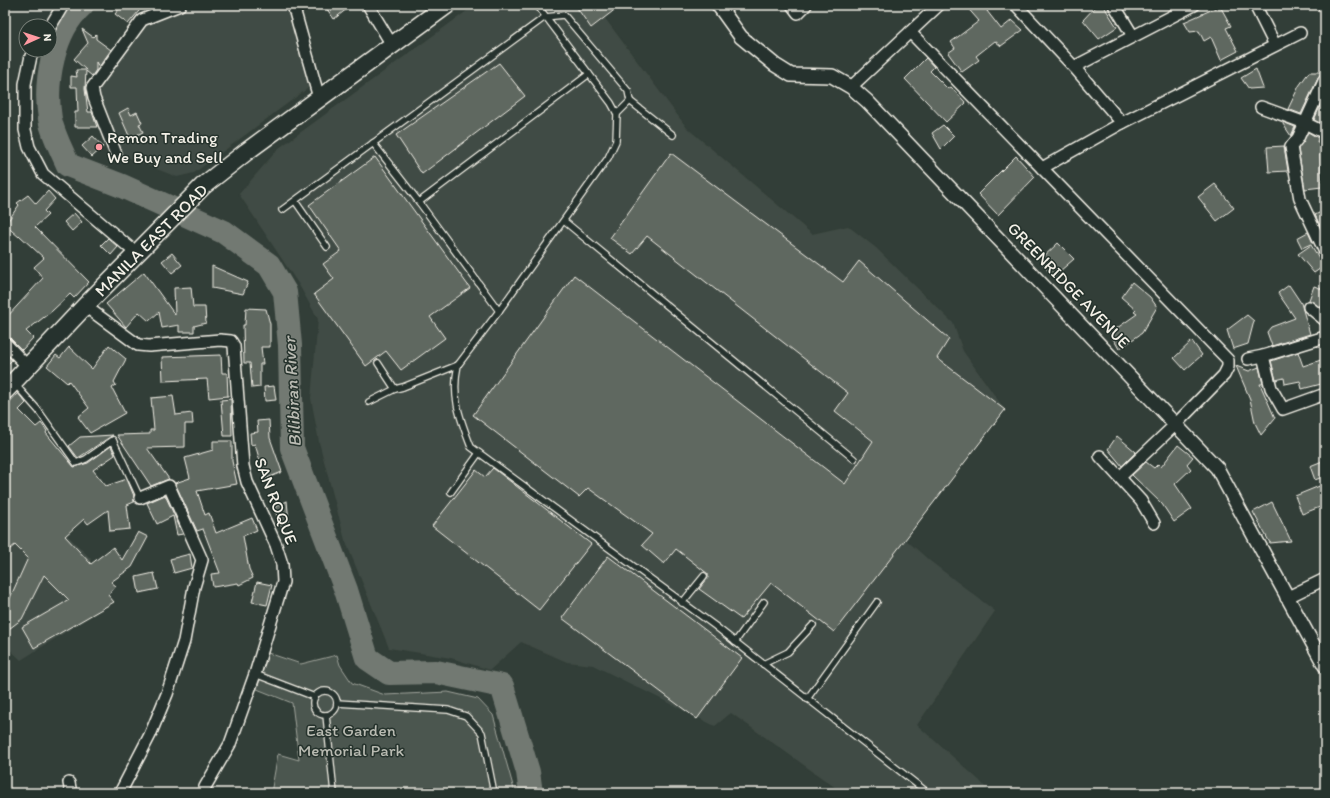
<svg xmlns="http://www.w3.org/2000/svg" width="1330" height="798" font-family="Itim,sans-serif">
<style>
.built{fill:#404b44}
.green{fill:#4c564f;stroke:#a0a49c}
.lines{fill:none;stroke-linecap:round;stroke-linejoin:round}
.river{stroke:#727972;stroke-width:24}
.building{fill:#5f6861;stroke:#f4f1e8}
.service-casing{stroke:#f4f1e8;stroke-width:8}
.minor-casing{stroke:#f4f1e8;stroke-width:14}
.tertiary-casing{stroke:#f4f1e8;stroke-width:16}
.primary-casing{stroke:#f4f1e8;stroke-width:20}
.service{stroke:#26332d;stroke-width:5.5}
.minor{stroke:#26332d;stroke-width:11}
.tertiary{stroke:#26332d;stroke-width:13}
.primary{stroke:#26332d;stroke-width:17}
.poi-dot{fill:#ff9aa2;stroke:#26332d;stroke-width:1.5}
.labels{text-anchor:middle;stroke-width:3;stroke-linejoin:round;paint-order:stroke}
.poi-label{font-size:17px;fill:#f4f1e8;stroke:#26332d;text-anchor:start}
.street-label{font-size:17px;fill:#f4f1e8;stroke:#26332d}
.park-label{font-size:17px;fill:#b9bbb2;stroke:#26332d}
.water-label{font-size:18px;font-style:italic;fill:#babbb3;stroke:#26332d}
</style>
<rect width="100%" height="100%" fill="#323e38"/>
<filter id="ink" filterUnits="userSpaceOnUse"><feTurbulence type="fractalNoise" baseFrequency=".025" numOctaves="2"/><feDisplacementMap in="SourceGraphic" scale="8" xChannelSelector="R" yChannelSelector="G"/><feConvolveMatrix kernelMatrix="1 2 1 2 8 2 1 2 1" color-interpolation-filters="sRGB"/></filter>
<g filter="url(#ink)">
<!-- built -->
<g class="built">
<path d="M196,5H289L311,86L194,173L177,177L119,154L97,91L145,24Z"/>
<path d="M475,5H595L687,128L812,234L848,226L876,248L953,323L963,351L1005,410L905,539L930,561L995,611L917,725L980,781L990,793H843L731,713L715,726L593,665L567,662L521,642L490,670L451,658L389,648L345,540L319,442L311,398L318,319L299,285L239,194L279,148Z"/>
<path d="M5,486L36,504L91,559L83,584L98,612L21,660L5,645Z"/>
</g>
<!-- green -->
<path class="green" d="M268,653L301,664L337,655L340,665L352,683L385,695L448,692L478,699L493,715L515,793H271L278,754L299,760L292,703L257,689Z"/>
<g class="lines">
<!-- river -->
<path class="river" d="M82,5C53,31 44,82 50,119C53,135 62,151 68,165L122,186L224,232L269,265L285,292L290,345L292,448L346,590L367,658L389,673L436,672L502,686L528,772L531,793"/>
</g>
<!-- building -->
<g class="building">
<path d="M122,5H144L128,24L115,14Z"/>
<path d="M324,5H352L334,19Z"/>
<path d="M575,5H621L591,28Z"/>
<path d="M965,5H993L987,11L1001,29L1012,20L1023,30L1001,46L995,41L976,56L979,60L962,72L948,53L955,48L951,42L979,21Z"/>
<path d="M1097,5H1103L1117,27L1099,39L1083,20Z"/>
<path d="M1220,6L1231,26L1226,28L1238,51L1221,60L1211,37L1204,41L1199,31L1190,32L1184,22Z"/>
<path d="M82,29L93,37L96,34V39L111,50L99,67L96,62V70L92,76L86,71L85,89L88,112H92L97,127H75V112H78L77,87H71V76L77,77L76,70H86L74,59L88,43Z"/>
<path d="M926,58L934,67L930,71L948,89L951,87L966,103L946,122L905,79Z"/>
<path d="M499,63L525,96L422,174L396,135Z"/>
<path d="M1256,69L1263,88L1249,89L1241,78Z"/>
<path d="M1309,72H1322L1319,76L1301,114L1288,109L1299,86Z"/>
<path d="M1325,96V120L1322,124L1314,120Z"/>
<path d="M128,108L131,115L137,112L142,123L139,124L143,132L130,138L119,113Z"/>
<path d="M1283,122L1295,127L1291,136L1283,124Z"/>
<path d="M943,125L954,136L941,149L932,133Z"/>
<path d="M1308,132L1318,138L1317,142L1325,141V154L1320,155L1322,187L1305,189L1298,149Z"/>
<path d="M93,136L103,147L92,157L82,146Z"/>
<path d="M1284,146L1288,171L1269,172L1267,147Z"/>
<path d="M671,153L843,282L859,261L949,339L937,358L1005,410L834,632L771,583L741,619L699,589L708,578V574L676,549L664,564L642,545L652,534L588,488L579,497L473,415L574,275L845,484L873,441L835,411L848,393L647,236L632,254L610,238Z"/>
<path d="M1016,156L1035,177L998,215L978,194Z"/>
<path d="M375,157L470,288L430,317L445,338L401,370L386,351L366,366L314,294L334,279L323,264L341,251L309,205Z"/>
<path d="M1215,184L1234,208L1217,221L1198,197Z"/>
<path d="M48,191L55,199L44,211L48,215L35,227L89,282L74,298L70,294L52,311L26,331L33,338L22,350L10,338L5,336V319L43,278L34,267L44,258L20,236L19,237L5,225L19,205L17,203L28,195L36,204Z"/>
<path d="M1325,210V231L1323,232L1315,215Z"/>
<path d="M74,213L82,222L72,231L64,222Z"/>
<path d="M1308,232L1313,243L1302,248L1297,238Z"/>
<path d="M108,238L118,247L111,255L101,245Z"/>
<path d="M1058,243L1074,259L1053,277L1040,260Z"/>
<path d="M1311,245L1324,266L1314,273L1298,254Z"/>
<path d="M172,253L182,265L172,273L162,261Z"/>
<path d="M212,266L248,282L243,294L212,288Z"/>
<path d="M144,272L175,315L174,288L191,287L193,307H205L206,323L194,326V332H179V325L162,328L159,312L149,321L139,312L126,327L106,304Z"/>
<path d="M1132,282L1150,297L1157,307L1142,333L1119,349L1110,333L1137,314L1134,312L1136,310L1121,297Z"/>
<path d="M1289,285L1301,303L1310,334L1272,346L1267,332L1271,327L1295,318L1278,293Z"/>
<path d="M1314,286L1325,290V311L1309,300Z"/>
<path d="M246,308L266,309L270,324V347H261L263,364H260V387L252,388L250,363H244L243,325H245Z"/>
<path d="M1247,315L1254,321L1248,344L1233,349L1227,330Z"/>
<path d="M1192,341L1202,355L1185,370L1174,358Z"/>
<path d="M109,345L126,359L114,382L116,385L112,388L125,413L90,433L78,417L89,408L69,381L67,383L47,366L56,355L60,358L69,347L92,369Z"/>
<path d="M1298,352L1303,366L1321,360L1325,371V383L1302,389L1300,381L1285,384L1284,378L1276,380L1271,361Z"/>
<path d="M5,353L12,360L5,367Z"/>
<path d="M221,355L222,373H227L228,396L209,398L207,379L163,381L162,357Z"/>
<path d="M1236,366L1249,371L1259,367L1263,384H1260L1275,418L1261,435L1255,423L1250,399Z"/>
<path d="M274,386L276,400L265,401L264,387Z"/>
<path d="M18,393L26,403L19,410L36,427L41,423L47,431L46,433L74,467L88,463L111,446L115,455L93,470L106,486L127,479L134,496V502L127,505L130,529L110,531L108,510L88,524L84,519L65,536L91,564L113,547L122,560L138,532L148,537L132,567L111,582L116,586L108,595L114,602L34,648L22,627L69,600L44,575L22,619L5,632V609L28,558L15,545L5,553V407Z"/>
<path d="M173,396L176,415L192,413L193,424H185V447L147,448L169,479L151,486L117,435L150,434V430H154L151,398Z"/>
<path d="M231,399L232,436H224L221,400Z"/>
<path d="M269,420L270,438L282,472L265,479L255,444L251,445L250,433L258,432L257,421Z"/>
<path d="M113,435L78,458L69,446L80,437Z"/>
<path d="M1117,436L1136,452L1122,466L1108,449Z"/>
<path d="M213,441H232V461L237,484L197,491L205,515L209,513L216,533L252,518L257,530L243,536L249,569L253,578L239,585L238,583L213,587L211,574L220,573L203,529L197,531L175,483L190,478L185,458L213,450Z"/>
<path d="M1178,445L1193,457L1187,464L1191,469L1175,484L1192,509L1174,522L1162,504L1132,475L1146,462L1154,468L1158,464L1161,467Z"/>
<path d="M1325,460V476L1315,480L1310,466Z"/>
<path d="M493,468L591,544L539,610L432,526L476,470L485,477Z"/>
<path d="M1322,485L1325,493V505L1302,514L1295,496Z"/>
<path d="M165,495L183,534L177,535L173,516L157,524L147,503Z"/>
<path d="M287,501L289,522L281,526L274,508Z"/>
<path d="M1272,502L1291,541L1270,543L1253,512Z"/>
<path d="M190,554L192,568L174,573L170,559Z"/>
<path d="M608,556L742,658L697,719L562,618Z"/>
<path d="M154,573L158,589L139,593L136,577Z"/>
<path d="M257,582L272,585L267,605L252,602Z"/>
</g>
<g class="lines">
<!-- service casing -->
<g class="service-casing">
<g id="service">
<path d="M537,5L611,103L617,114L616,141L608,158L499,311L458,365C451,397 460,418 471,447L715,626L928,793"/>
<path d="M630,101L673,135"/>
<path d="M373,143L419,202L499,311"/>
<path d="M295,201L327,247"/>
<path d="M419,202L589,74"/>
<path d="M282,210L545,17L564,15L628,91L630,101L617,114"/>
<path d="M564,221L854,459"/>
<path d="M378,363L395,389L403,387L458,365"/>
<path d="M15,384L38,410L76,463L86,459L113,440L140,498"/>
<path d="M369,402L395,389"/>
<path d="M451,492L479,453"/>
<path d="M682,603L704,576"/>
<path d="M735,642L764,602"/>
<path d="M763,664L788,652L813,625"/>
<path d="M255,674L315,697"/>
<circle cx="325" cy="703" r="12"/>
<path d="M807,699L877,602"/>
<path d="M337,703L448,710L466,716L482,733L494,793"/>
<path d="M326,715L334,793"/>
</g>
</g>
<!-- minor casing -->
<g class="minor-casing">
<g id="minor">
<path d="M293,5L319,98"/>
<path d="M368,5L392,45"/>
<path d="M792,5L798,13L806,5"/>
<path d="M1016,5L1074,67L1122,123"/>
<path d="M1114,5L1133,36"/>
<path d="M1255,5L1275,45"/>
<path d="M1324,5L1325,7"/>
<path d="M50,27L63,5"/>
<path d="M910,32L1228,360V367L1224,375L1176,424L1120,477"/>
<path d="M35,50L31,56L25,84V130L29,147L43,174L136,253"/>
<path d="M1074,67L1194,5"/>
<path d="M1325,79L1298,138L1291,147L1300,199L1325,252"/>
<path d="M851,87L939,5"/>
<path d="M1261,107L1305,123L1325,133"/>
<path d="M116,154L94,98L92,88L142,20L180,5"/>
<path d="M1042,168L1122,123L1300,33"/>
<path d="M85,306L138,345L149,346L220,340L231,341L234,346L243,466L247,482L276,545L282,564L283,582L255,674L230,744L205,787L204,793"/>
<path d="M1309,307L1325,320"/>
<path d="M5,343L28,367"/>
<path d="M1263,356L1271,388L1283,409L1325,394"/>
<path d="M1248,359L1263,356L1325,337"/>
<path d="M1100,456L1141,501L1154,523"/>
<path d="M1286,598L1325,579"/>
<path d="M69,783L71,793"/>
<path d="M120,793L150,735L167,694L184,641L194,587L202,560L169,486L140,498"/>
</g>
</g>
<!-- tertiary casing -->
<g class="tertiary-casing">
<path id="tertiary" d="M718,5L741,37L775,65L791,75L832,76L851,87L867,101L1217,468L1325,666"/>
</g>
<!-- primary casing -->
<g class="primary-casing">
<path id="primary" d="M5,391L85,306L203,186L246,152L447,5"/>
</g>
<!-- service -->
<use href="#service" class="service"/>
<!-- minor -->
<use href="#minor" class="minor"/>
<!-- tertiary -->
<use href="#tertiary" class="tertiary"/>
<!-- primary -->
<use href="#primary" class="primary"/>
</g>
</g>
<!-- markers -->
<circle class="poi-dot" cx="99" cy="147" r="4"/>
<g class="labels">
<!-- poi labels -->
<g class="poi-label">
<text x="107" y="143">Remon Trading<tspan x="107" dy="20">We Buy and Sell</tspan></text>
</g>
<!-- street labels -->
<g class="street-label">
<text transform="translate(151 240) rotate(-45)" y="6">MANILA EAST ROAD</text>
<text transform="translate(1069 285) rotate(46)" y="6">GREENRIDGE AVENUE</text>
<text transform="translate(276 501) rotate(69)" y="6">SAN ROQUE</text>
</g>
<!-- park labels -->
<g class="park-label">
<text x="351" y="736">East Garden<tspan x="351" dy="20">Memorial Park</tspan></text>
</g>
<!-- water labels -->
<g class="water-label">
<text transform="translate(292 392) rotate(-93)" y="6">Bilibiran River</text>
</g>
</g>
<!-- margin -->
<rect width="1330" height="798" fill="none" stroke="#26332d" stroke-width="20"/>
<rect x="10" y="10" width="1310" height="778" fill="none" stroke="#f4f1e8" stroke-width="1.5" filter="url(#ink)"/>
<!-- north arrow -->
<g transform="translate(38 38) rotate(87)"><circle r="19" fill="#26332d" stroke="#787f78"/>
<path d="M0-3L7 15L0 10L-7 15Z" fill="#ff9aa2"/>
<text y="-6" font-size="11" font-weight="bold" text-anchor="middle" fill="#f4f1e8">N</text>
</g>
</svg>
